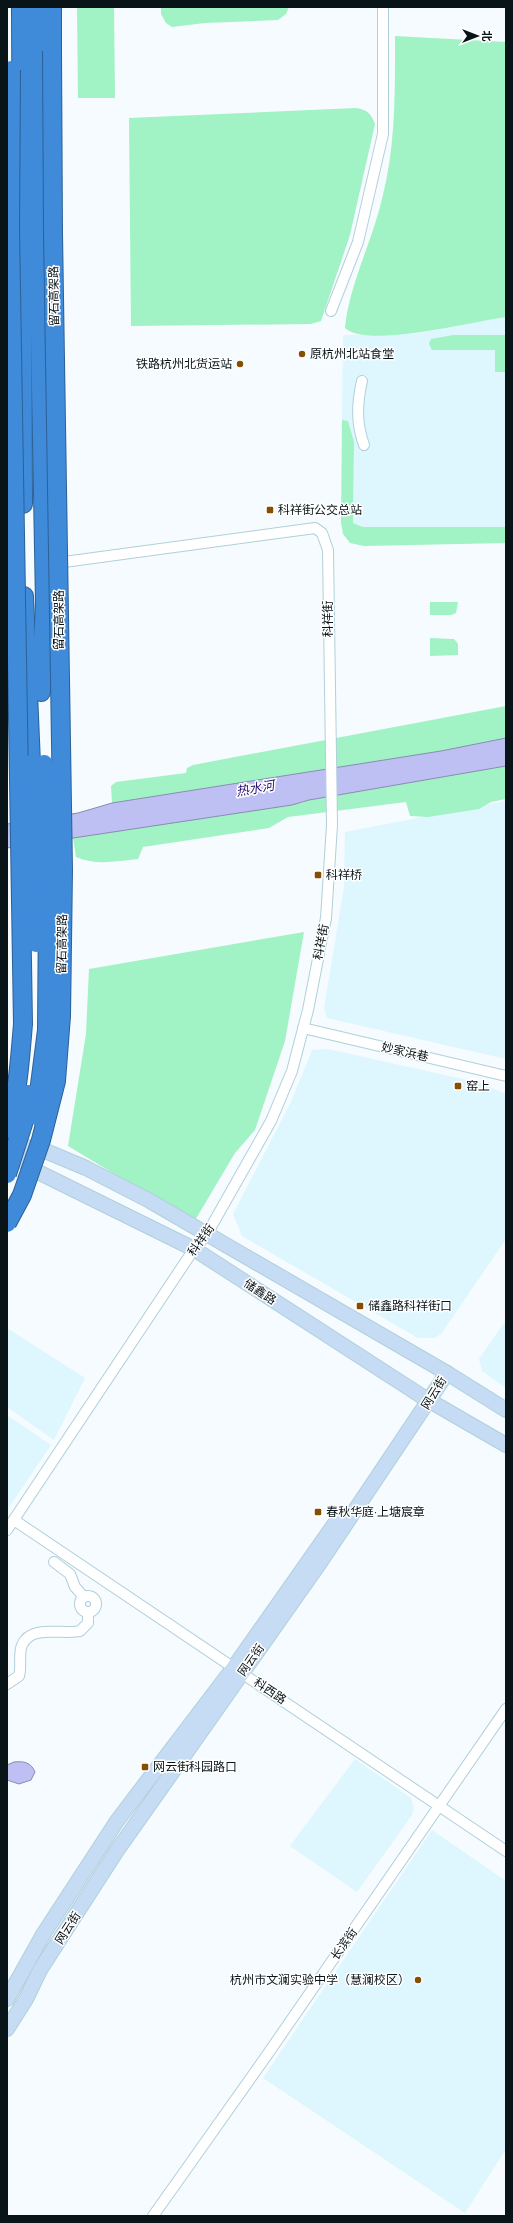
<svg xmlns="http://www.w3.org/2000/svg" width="513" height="2223" font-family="Montserrat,'Noto Sans SC',sans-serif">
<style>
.built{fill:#def6fe}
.green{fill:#a1f2c4}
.water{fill:#bec0f3;stroke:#888cb1}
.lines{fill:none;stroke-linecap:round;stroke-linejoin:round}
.street-casing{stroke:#b0d0da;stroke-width:12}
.secondary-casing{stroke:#b0d0da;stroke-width:16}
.highway-casing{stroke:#2c6196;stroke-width:20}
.street{stroke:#fff;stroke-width:10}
.secondary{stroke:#c5dcf4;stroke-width:14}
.highway{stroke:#3f8bda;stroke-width:18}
.highway-bridge-casing{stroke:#2c6196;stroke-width:20;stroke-linecap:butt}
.highway-bridge{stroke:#3f8bda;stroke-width:18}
.poi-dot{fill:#864e00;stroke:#fff;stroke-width:1.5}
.labels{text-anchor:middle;stroke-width:3;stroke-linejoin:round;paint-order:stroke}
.street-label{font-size:12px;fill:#091418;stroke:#fff}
.poi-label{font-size:12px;fill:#091418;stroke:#fff;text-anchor:start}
.water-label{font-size:13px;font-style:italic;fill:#260d6d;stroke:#fff}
</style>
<rect width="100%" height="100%" fill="#f5fbfe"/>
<!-- built -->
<g class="built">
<path d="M506,317V527H363L353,523L354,463L342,420L343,335L414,334Z"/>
<path d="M506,801V1059L327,1018L324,1008L344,887L345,832Z"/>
<path d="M328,1049L481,1083L506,1094V1239L441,1334L434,1338H418L242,1236L233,1214L291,1102L312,1050Z"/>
<path d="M506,1320V1388L482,1371L479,1359Z"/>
<path d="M7,1328L85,1378L54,1440L7,1407Z"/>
<path d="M7,1415L51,1445L7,1510Z"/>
<path d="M355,1759L411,1798L414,1808L412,1815L357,1892L290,1846Z"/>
<path d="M432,1830L506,1881V2149L465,2213L263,2078Z"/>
</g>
<!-- green -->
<g class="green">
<path d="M77,7H114L115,98H78Z"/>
<path d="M161,7H289L286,14L278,20L205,23L172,27L166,23L161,14Z"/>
<path d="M395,36L506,42V317C475,321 367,349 345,328C349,285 372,242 382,199C396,145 395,91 395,36Z"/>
<path d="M356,108C367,110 371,113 375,124L350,235L321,321L311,324L131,326L129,118Z"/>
<path d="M453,335H506V372H495V350H432L429,344L431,339Z"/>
<path d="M342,420L348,421L354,442L353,523L363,527H506V543L364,546L350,543L343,534L341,523Z"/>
<path d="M430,602H458L456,613L451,615H430Z"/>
<path d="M430,638L454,639L458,644V655L430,656Z"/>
<path d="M506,706V738L441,751L112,803L111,786L116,782L186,773L187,768L193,765Z"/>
<path d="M506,766V799L491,802L479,809L428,817L410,816L406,802L288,817L269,828L143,847L138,859C116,861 97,866 76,857L73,838L301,803L309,800Z"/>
<path d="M304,932L285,1041L255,1130L235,1153L194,1222L68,1146L86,1034L89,969Z"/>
</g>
<!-- water -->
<g class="water">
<path d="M506,738V766L309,800L292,805L7,848V824L78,813L112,803L441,751Z"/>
<path d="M14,1762C23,1761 31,1762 35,1772L31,1780L19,1784L7,1780V1765Z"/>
</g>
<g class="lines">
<!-- street casing -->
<g class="street-casing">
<g id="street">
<path d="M331,311L358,242L383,134V7"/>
<path d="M362,381C357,403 356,423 364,445"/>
<path d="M303,1028L506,1076"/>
<path d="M14,1520L506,1851"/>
<path d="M7,1530L194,1249L207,1234L271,1121L292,1071L308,1010L326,918L332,825L328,550L322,533L315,528L64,562"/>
<path d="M54,1562L70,1574L75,1587L84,1597"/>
<circle cx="88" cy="1604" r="8"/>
<path d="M7,1684L19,1676C22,1666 18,1655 22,1645C31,1624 63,1635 80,1631L88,1623V1612"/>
<path d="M153,2216L267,2055L506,1709"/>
</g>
</g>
<!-- secondary casing -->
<g class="secondary-casing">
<g id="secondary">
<path d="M7,1143L43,1150L86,1168L150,1201L447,1373L506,1410"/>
<path d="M7,1151L36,1171L194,1249L423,1397L506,1445"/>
<path d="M7,1999L44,1933L117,1821L234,1667L336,1522"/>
<path d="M7,2029L26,1999L40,1970L116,1852L317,1567L447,1373"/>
</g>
</g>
<!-- highway casing -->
<g class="highway-casing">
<g id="highway">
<path d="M21,7L23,504"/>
<path d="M34,7L45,603L41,692"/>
<path d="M52,7V51"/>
<path d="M24,596L31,764"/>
</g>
</g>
<!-- street -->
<use href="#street" class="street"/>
<!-- secondary -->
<use href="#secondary" class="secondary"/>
<!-- highway -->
<use href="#highway" class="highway"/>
<!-- highway-bridge casing -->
<g class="highway-bridge-casing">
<g id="highway-bridge">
<path d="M31,764L36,943"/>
<path d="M36,1116L47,1030L48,907L44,764"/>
<path d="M7,1129C18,1095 20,1059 23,1024L10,229L11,70"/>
<path d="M7,1174L23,1124L28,1094"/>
<path d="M7,1223L22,1195L41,1140L56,1081L61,1016L63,870L53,233L52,51"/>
</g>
</g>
<!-- highway-bridge -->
<use href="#highway-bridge" class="highway-bridge"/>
</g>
<!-- markers -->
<g class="poi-dot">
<circle cx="302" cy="354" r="4"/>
<circle cx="240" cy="364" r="4"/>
<rect x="266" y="506" width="8" height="8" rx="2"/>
<rect x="314" y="871" width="8" height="8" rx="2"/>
<rect x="454" y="1082" width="8" height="8" rx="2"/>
<rect x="356" y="1302" width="8" height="8" rx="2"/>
<rect x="314" y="1508" width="8" height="8" rx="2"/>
<rect x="141" y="1763" width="8" height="8" rx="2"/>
<circle cx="418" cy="1980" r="4"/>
</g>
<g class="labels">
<!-- street labels -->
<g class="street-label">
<text transform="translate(54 296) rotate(-91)" y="4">留石高架路</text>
<text transform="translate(328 619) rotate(-90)" y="4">科祥街</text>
<text transform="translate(59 620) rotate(-90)" y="4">留石高架路</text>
<text transform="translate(321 942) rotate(-79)" y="4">科祥街</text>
<text transform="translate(62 944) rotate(-89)" y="4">留石高架路</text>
<text transform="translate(405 1052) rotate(13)" y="4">妙家浜巷</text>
<text transform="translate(201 1240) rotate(-54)" y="4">科祥街</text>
<text transform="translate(260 1292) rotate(33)" y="4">储鑫路</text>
<text transform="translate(434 1393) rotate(-58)" y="4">网云街</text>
<text transform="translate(251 1660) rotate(-55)" y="4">网云街</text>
<text transform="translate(270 1691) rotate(34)" y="4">科西路</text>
<text transform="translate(68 1928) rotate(-57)" y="4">网云街</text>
<text transform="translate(344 1944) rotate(-55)" y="4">长滨街</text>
</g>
<!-- poi labels -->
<g class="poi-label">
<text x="310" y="358">原杭州北站食堂</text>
<text x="232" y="368" text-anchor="end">铁路杭州北货运站</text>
<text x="278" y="514">科祥街公交总站</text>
<text x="326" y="879">科祥桥</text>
<text x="466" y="1090">窑上</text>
<text x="368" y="1310">储鑫路科祥街口</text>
<text x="326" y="1516">春秋华庭·上塘宸章</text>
<text x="153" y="1771">网云街科园路口</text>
<text x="410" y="1984" text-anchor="end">杭州市文澜实验中学（慧澜校区）</text>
</g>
<!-- water labels -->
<g class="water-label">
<text transform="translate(255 788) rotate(-10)" y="5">热水河</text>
</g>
</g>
<!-- border -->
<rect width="513" height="2223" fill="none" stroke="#091418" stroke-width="16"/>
<!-- north arrow -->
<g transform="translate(477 36) rotate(90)" stroke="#ffffff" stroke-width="3" paint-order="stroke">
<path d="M0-3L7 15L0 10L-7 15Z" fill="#091418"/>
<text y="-6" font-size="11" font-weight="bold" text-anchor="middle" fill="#091418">北</text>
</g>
</svg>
